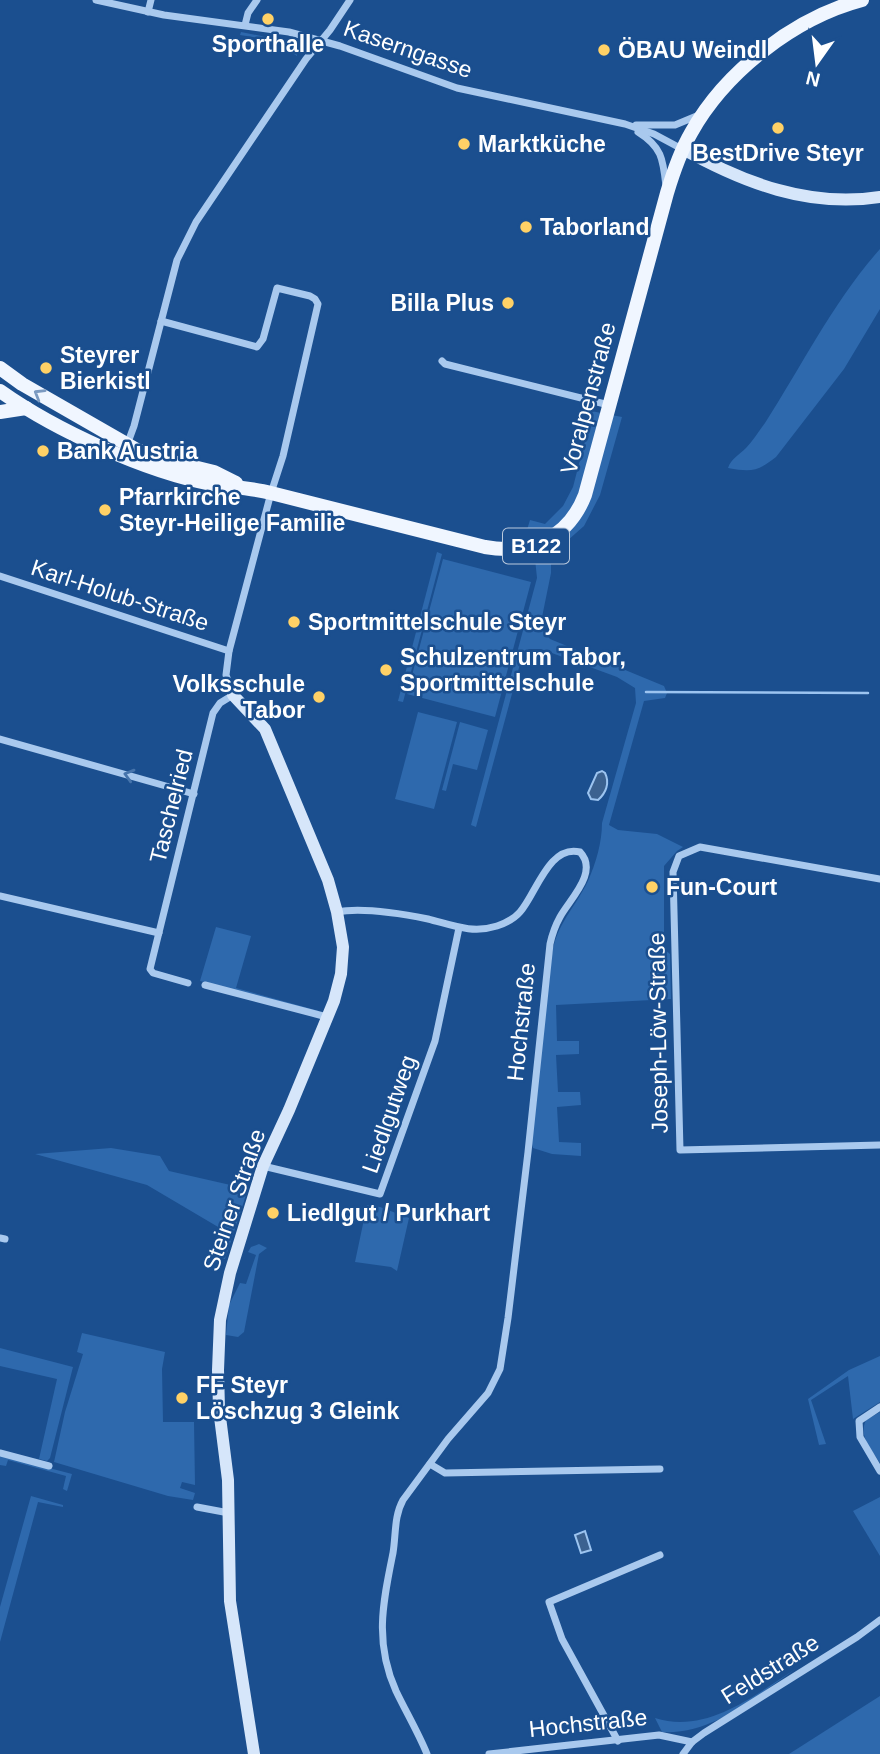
<svg xmlns="http://www.w3.org/2000/svg" width="880" height="1754" font-family="Arial,sans-serif">
<style>
.green{fill:#2e69ad}
.water{fill:#3c6290;stroke:#9cc4f0;stroke-width:2}
.lines{fill:none;stroke-linecap:round;stroke-linejoin:round}
.stream{stroke:#9cc4f0;stroke-width:2.5}
.street{stroke:#a9c9ee;stroke-width:7}
.secondary{stroke:#d6e6fa;stroke-width:12}
.primary{stroke:#f0f6ff;stroke-width:14}
.oneway{stroke:#7b9ac1}
.oneway2{stroke:#4674ac}
.poi-dot{fill:#ffd166;stroke:#1b4f8f;stroke-width:2.5}
.labels{text-anchor:middle;stroke-width:5;stroke-linejoin:round;paint-order:stroke}
.shield{fill:#1b4f8f;stroke:#bbcadd;stroke-width:2}
.shield-label{font-size:21px;font-weight:bold;fill:#fff}
.poi-label{font-size:23px;font-weight:bold;fill:#fff;stroke:#1b4f8f;text-anchor:start}
.street-label{font-size:23px;fill:#fff;stroke:#1b4f8f}
</style>
<rect width="100%" height="100%" fill="#1b4f8f"/>
<!-- green -->
<g class="green">
<path d="M241,32L291,42L297,48V56L273,40L240,35Z"/>
<path d="M880,249V309L844,369L776,457C757,472 751,472 728,468C731,459 739,455 746,448C753,441 759,431 765,423C803,364 833,302 880,249Z"/>
<path d="M586,410L622,417L600,495L584,526L551,555V573L540,627L550,639L664,686L667,693L665,698L644,701L609,825L618,830L657,834L683,847L677,851L664,866V949L670,954L671,999L556,1005L557,1041H579V1054L556,1055L558,1092H580L581,1105L557,1107L559,1142L581,1143V1156L552,1154L533,1148L531,1140L552,954C557,923 575,908 588,881C596,863 602,842 602,823L636,703L635,688L617,677L541,649H529L523,653L476,827L471,825L537,578L535,559L513,562L506,535L526,533L530,520L545,524L563,506L573,487L590,421Z"/>
<path d="M437,552L442,554L403,702L398,701Z"/>
<path d="M443,559L531,582L495,717L407,694Z"/>
<path d="M418,712L457,722L434,809L395,799Z"/>
<path d="M460,722L488,730L477,770L453,764L446,791L442,790Z"/>
<path d="M216,927L251,936L236,988L319,1011L318,1013L200,981Z"/>
<path d="M111,1148L160,1156L169,1171L248,1189L225,1259L221,1258L230,1234L147,1185L35,1154Z"/>
<path d="M367,1205L380,1207L409,1218L397,1271L391,1267L355,1262Z"/>
<path d="M259,1244L267,1248L259,1254L244,1332L238,1337L226,1335L229,1305L240,1283L246,1284L256,1255L248,1252L251,1247Z"/>
<path d="M82,1333L165,1352L162,1369L163,1422H194L195,1485L182,1482L180,1488L195,1493L193,1500L168,1496L54,1462L65,1412L83,1354L77,1352Z"/>
<path d="M0,1348L73,1367L50,1458L47,1461L39,1459L57,1379L0,1366Z"/>
<path d="M880,1356V1402L853,1419L848,1376L811,1400L826,1444L819,1445L808,1399L849,1370Z"/>
<path d="M880,1412V1463C872,1450 858,1436 866,1420Z"/>
<path d="M0,1455L72,1474L67,1491L63,1489L66,1476L8,1460L6,1466L0,1465Z"/>
<path d="M31,1496L63,1505V1507L38,1502L0,1642V1607Z"/>
<path d="M880,1497V1556L853,1511Z"/>
<path d="M797,1668C757,1695 714,1735 662,1732L655,1718C707,1735 756,1694 797,1668Z"/>
<path d="M880,1696V1754H789Z"/>
</g>
<!-- water -->
<g class="water">
<path d="M602,771L605,773C610,783 606,793 598,800L591,799L588,793L597,773Z"/>
<path d="M585,1531L591,1550L581,1553L575,1535Z"/>
</g>
<g class="lines">
<!-- stream -->
<path class="stream" d="M646,692L868,693"/>
<!-- street -->
<g class="street">
<path d="M96,0L164,15L289,32L340,46L457,88L625,124L654,134L682,149"/>
<path d="M148,12L151,0"/>
<path d="M245,25L248,13L257,0"/>
<path d="M636,125H675L699,115"/>
<path d="M638,132C662,147 663,159 666,186"/>
<path d="M161,321L257,347L263,339L277,288L310,296L315,299L318,304L283,456L271,493L229,651L226,675L233,695L220,703L213,713L150,969L153,973L188,983"/>
<path d="M442,361L445,364L609,405"/>
<path d="M127,445L134,426L177,260L196,222L306,59L330,30L350,0"/>
<path d="M0,576L229,651"/>
<path d="M0,739L194,794"/>
<path d="M880,879L700,847L679,856L673,872L680,1150L880,1145"/>
<path d="M0,896L159,933"/>
<path d="M337,912C363,907 403,914 428,919C452,925 472,934 497,926C506,923 514,919 520,912C536,894 549,844 580,852C599,872 570,899 560,917C555,926 552,935 550,944L528,1152L508,1318L500,1369L488,1393L448,1439L403,1500C394,1516 396,1535 393,1553C383,1602 374,1642 396,1691C406,1712 418,1732 427,1754"/>
<path d="M205,985L327,1017"/>
<path d="M263,1166L380,1194L435,1041L459,928"/>
<path d="M0,1238L5,1239"/>
<path d="M880,1407L859,1421L860,1437L880,1471"/>
<path d="M0,1453L49,1466"/>
<path d="M430,1464L445,1473L660,1469"/>
<path d="M197,1507L229,1513"/>
<path d="M618,1741L562,1639L549,1602L660,1555"/>
<path d="M489,1754L659,1735L692,1742"/>
<path d="M683,1754L692,1742L704,1733L857,1637L880,1620"/>
</g>
<!-- secondary -->
<g class="secondary">
<path d="M683,149C744,183 809,208 880,197"/>
<path d="M233,695L265,729L328,880L337,912L343,947L341,974L334,1001L289,1110L263,1166L230,1273L220,1320L218,1370L219,1409L228,1480L230,1601L254,1754"/>
</g>
<!-- primary -->
<g class="primary">
<path d="M0,368L22,384L137,450L169,461L214,472L236,483"/>
<path d="M0,391C55,430 146,472 212,484C232,487 251,488 271,493L485,547C529,555 568,539 585,495L667,193C673,173 680,152 691,133C725,72 794,18 862,0"/>
<path d="M0,412L26,408"/>
</g>
</g>
<!-- one-way arrows -->
<defs><path id="oneway-chevron" d="M-2-3.5L2.5 0L-2 3.5" fill="none" stroke-width="1.6" stroke-linecap="round" stroke-linejoin="round" transform="scale(1.75)"/></defs>
<use class="oneway" href="#oneway-chevron" transform="translate(39 394) rotate(-149)"/>
<use class="oneway2" href="#oneway-chevron" transform="translate(129 775) rotate(-164)"/>
<!-- markers -->
<g class="poi-dot">
<circle cx="268" cy="19" r="7"/>
<circle cx="604" cy="50" r="7"/>
<circle cx="778" cy="128" r="7"/>
<circle cx="464" cy="144" r="7"/>
<circle cx="526" cy="227" r="7"/>
<circle cx="508" cy="303" r="7"/>
<circle cx="46" cy="368" r="7"/>
<circle cx="43" cy="451" r="7"/>
<circle cx="105" cy="510" r="7"/>
<circle cx="294" cy="622" r="7"/>
<circle cx="386" cy="670" r="7"/>
<circle cx="319" cy="697" r="7"/>
<circle cx="652" cy="887" r="7"/>
<circle cx="273" cy="1213" r="7"/>
<circle cx="182" cy="1398" r="7"/>
</g>
<g class="labels">
<!-- shield labels -->
<rect class="shield" x="503" y="528.5" width="66" height="35" rx="5"/>
<g class="shield-label">
<text x="536" y="553">B122</text>
</g>
<!-- poi labels -->
<g class="poi-label">
<text x="268" y="52" text-anchor="middle">Sporthalle</text>
<text x="618" y="58">ÖBAU Weindl</text>
<text x="478" y="152">Marktküche</text>
<text x="778" y="161" text-anchor="middle">BestDrive Steyr</text>
<text x="540" y="235">Taborland</text>
<text x="494" y="311" text-anchor="end">Billa Plus</text>
<text x="60" y="363">Steyrer<tspan x="60" dy="26">Bierkistl</tspan></text>
<text x="57" y="459">Bank Austria</text>
<text x="119" y="505">Pfarrkirche<tspan x="119" dy="26">Steyr-Heilige Familie</tspan></text>
<text x="308" y="630">Sportmittelschule Steyr</text>
<text x="400" y="665">Schulzentrum Tabor,<tspan x="400" dy="26">Sportmittelschule</tspan></text>
<text x="305" y="692" text-anchor="end">Volksschule<tspan x="305" dy="26">Tabor</tspan></text>
<text x="666" y="895">Fun-Court</text>
<text x="287" y="1221">Liedlgut / Purkhart</text>
<text x="196" y="1393">FF Steyr<tspan x="196" dy="26">Löschzug 3 Gleink</tspan></text>
</g>
<!-- street labels -->
<g class="street-label">
<text transform="translate(408 49) rotate(19)" y="8">Kaserngasse</text>
<text transform="translate(588 398) rotate(-75)" y="8">Voralpenstraße</text>
<text transform="translate(120 595) rotate(18)" y="8">Karl-Holub-Straße</text>
<text transform="translate(171 806) rotate(-76)" y="8">Taschelried</text>
<text transform="translate(521 1022) rotate(-84)" y="8">Hochstraße</text>
<text transform="translate(658 1033) rotate(-91)" y="8">Joseph-Löw-Straße</text>
<text transform="translate(389 1114) rotate(-71)" y="8">Liedlgutweg</text>
<text transform="translate(234 1200) rotate(-71)" y="8">Steiner Straße</text>
<text transform="translate(770 1669) rotate(-32)" y="8">Feldstraße</text>
<text transform="translate(588 1723) rotate(-6)" y="8">Hochstraße</text>
</g>
</g>
<!-- north arrow -->
<g transform="translate(817 63) rotate(194)" stroke="#1b4f8f" stroke-width="5" paint-order="stroke">
<path d="M0-5L12 26L0 18L-12 26Z" fill="#ffffff"/>
<text y="-10" font-size="19" font-weight="bold" text-anchor="middle" fill="#ffffff">N</text>
</g>
</svg>
